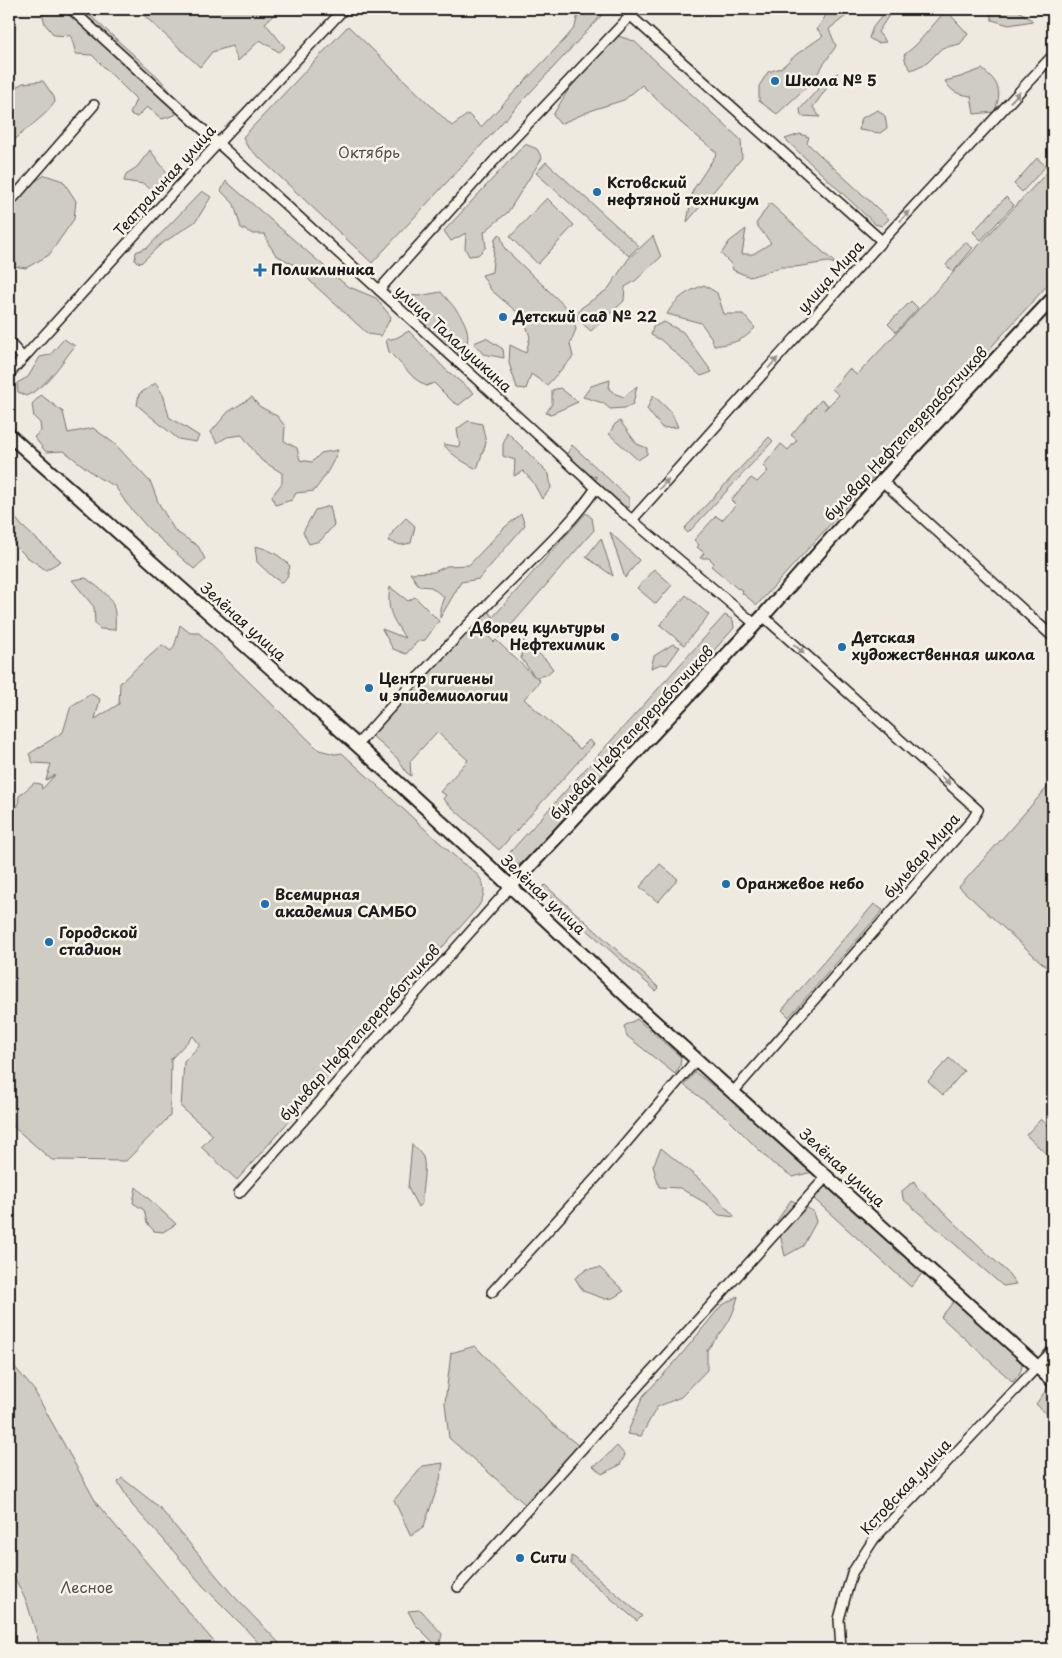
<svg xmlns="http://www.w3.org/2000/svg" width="1062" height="1658" font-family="'Playpen Sans',sans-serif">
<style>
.green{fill:#cfccc3;stroke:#767470}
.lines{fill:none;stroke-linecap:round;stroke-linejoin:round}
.street-casing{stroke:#1c1c1c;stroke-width:12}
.secondary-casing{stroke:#1c1c1c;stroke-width:16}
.street{stroke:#f7f3e8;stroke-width:9}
.secondary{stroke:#f7f3e8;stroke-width:12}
.oneway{fill:#94928c}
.poi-dot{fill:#1f6fb2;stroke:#f7f3e8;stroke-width:2}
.labels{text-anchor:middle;stroke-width:5;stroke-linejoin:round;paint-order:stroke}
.poi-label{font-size:15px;font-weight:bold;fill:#1c1c1c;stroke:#f7f3e8;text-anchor:start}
.park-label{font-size:15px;fill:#52514e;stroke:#f7f3e8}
.street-label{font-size:15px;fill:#1c1c1c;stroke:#f7f3e8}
</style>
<rect width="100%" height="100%" fill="#eeeae0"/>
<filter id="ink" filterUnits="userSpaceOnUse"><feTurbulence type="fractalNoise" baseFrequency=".02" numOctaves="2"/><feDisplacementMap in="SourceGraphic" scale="10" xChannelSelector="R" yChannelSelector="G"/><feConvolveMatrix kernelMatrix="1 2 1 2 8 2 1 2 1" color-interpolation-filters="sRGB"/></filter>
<g filter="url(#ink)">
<!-- green -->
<g class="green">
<path d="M41,9H83L158,77L182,105L175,115L162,119L147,107L137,117L130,114L136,99L92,55L76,54L71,36L54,35L45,24Z"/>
<path d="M137,9H280L265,23L285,47L279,52L260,40L238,61L232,46L212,52L200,67Z"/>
<path d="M579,9H595L602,15L372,263L247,146L243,137L348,26L452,126L468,114L481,127L565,39L575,27Z"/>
<path d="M825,9H846V16L829,29L836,46L811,83L777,114L759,101V86L768,72L781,68L797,54L823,36L817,29L828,12Z"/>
<path d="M888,9H893L878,32L886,42L877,43L869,38L873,27Z"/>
<path d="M989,9H1016L1033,21L1009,25L992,20Z"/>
<path d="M946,10L968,34L960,44L942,48L927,63L911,70L906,63L904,55L916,45Z"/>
<path d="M618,36L634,41L741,140L742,158L687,222L693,190L717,153L680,122L642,85L624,100L595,109L560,124L553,115L573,82Z"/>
<path d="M982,69C999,82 1003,92 994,112L974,114L971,96C958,94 952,93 945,81L960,77Z"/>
<path d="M838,73L813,107L820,117L801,116L800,109L828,78Z"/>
<path d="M43,81L54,97L55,102C43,120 22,129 9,147V91L23,83Z"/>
<path d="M878,110L885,116L887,128L880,133L859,130L862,118Z"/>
<path d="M800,134L809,137L807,143L889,219L882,226L875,224L785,139Z"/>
<path d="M525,144L537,149L542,158L508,212L484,232L486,247L478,255L469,256L465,248L466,233L451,241L444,231Z"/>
<path d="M150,150L171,178L166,188L153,191L144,184L124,181L126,174L137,167Z"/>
<path d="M1037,158L1046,166L1022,192L1014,184Z"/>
<path d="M546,162L639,246L629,256L536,173Z"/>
<path d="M1053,166V279L757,605L742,593L743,591L739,588L738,589L711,566L714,563L709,558H700L704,553L697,547L699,545L694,540L716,516L722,520L736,505L731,500L751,478L757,482L768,471L763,466L781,444L788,450L797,440L791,435L821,400L828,405L824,410L839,395L832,389L849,369L857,375Z"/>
<path d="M45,175L63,181L76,201L74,219L49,255L26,268L12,266L9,259V196L20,191Z"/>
<path d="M226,181L347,286L376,298L391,317L381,336L368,334L311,282L298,267L276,255L268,243L265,234H253L241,228L234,204L221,191Z"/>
<path d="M202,191L211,197L196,221L160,245L141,263L135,261L136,252L148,247Z"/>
<path d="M1006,197L1014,205L981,240L973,232Z"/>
<path d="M547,198L574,225L538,264L510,237Z"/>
<path d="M770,203L836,264L828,262L795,267H781L750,277L733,270L731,264L721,254L729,242L746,229L742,254H753L771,243L756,224Z"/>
<path d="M500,234L505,249L571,312L576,329L570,344L573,357L547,385L531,374L526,389L517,388L509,363L510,345L526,353L530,337L524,318L491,290L482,275L492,272L495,238Z"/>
<path d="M653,236L661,257L635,281L625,287L624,301L591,331L576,318L581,308L608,289L629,258Z"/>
<path d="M965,242L973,248L953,272L946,265Z"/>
<path d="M704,285L717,293L724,314H743L755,328C742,342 733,343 714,346L711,337L701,323L667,314C676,298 686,292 704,285Z"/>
<path d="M441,292C453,306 472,324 467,343C466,348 462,353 460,358L427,328L405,310L401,294L418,296Z"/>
<path d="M911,301L918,308L896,332L888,324Z"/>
<path d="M664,322L683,332L712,372L701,376L661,340L651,335L653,327Z"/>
<path d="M409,331L445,369L474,393L459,405L453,402L434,383L426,386L414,378L402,365L389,352L386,340L396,338Z"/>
<path d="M486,338L503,349L504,358L483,354L474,343Z"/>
<path d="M64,339L75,346C60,364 48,386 26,396L18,392L17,383L28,377L40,357L50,355Z"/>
<path d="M610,380L609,389L616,394L624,397L637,386L633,404L625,408L610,409L603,403L583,397L591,386Z"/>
<path d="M156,383L164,397L169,417L199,436L196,442L178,439L137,405L139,394Z"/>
<path d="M560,388L578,402L551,414L546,413L552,404V390Z"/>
<path d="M41,395L63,412L68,433L93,428L115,444L151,483L158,502L175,531L198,546L205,559L194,569L148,528L126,503L115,486L99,478L64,451L46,452L34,437L41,431L40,423L34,417L32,404Z"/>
<path d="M653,395L671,412L678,427L662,428L647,409Z"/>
<path d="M252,397L259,406L277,416L285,426L284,441L297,448L300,460L312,462L321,453L338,450C332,466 324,478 314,491L296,493L292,500L275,505L272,496L282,483V473L261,460L242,435L227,437L217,443L211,432L228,412Z"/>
<path d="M468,421L482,424L486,443L477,469C464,463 452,455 443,444L460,447L457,429Z"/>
<path d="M620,421L637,444L647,448V454L638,460L609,434L615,424Z"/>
<path d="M507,432L549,474L551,488L542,499L533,482L523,471L514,476L515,460L503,456V445Z"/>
<path d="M769,437L773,441L688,533L684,529Z"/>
<path d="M572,445L629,498V508L618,504L595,485L596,476L586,479L566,456Z"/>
<path d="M330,506L334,525L320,541L309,544L303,532L315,510Z"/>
<path d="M9,510L22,526L61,561L46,570L27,557L9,539Z"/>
<path d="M586,513L592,518L594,530L500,638L491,630L486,634L494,642L496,640L535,677L521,658L523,640L546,660L553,669L546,675L536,677L540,681L524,699L580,749L589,740L594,744L499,850L443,799L446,795L440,792L468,760L437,732L410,761L411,776L406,772L397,758L371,735L474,624L475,625L488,611L493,617Z"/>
<path d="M521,514L525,525L479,579L461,582L440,618V608L444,597L431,587L419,586L410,573L434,572L447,566L469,565L504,528Z"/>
<path d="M406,518L415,526L411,543L401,545L388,541L394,530Z"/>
<path d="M610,532L639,560L625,578Z"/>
<path d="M601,538L613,576L586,557Z"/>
<path d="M255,546C269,549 280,555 290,566L287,577L282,583L273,577L257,562Z"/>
<path d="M654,569L672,585L656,604L637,588Z"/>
<path d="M86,578C109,596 117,598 115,630L100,629L95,623L94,607L72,580Z"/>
<path d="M390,587L408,601L415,597L439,621L425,640L417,642L406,654L393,649L382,629L405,638C393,618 386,612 390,587Z"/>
<path d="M686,595L709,615L684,645L660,625Z"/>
<path d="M725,615L733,620L734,628L525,862L514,866L502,861Z"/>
<path d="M180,625L190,633H199L319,750L335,754L342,753L462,863C481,874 491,887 478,907L237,1180L201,1147L213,1135L181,1107L184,1062L200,1045L193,1036L171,1059L170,1116L126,1161L52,1160L9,1123V825L14,819L11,810L18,806L19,796L34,783L41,784L42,789L55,775L46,780L51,764L33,763L29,754L63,732L71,706L91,694L100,699L95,719L119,704L120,683L162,645L171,651C176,646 178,632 180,625Z"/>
<path d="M673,644L680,647L667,665L661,664L651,668L654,656Z"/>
<path d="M1053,781V973L959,887Z"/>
<path d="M660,864L678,879L658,902L640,887Z"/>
<path d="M545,885L659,988L656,991L541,889Z"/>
<path d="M874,904L883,910L789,1017L782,1010Z"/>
<path d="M637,1019L681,1057L680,1066L675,1074L627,1036L624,1026Z"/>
<path d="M949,1058L964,1071L943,1095L928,1081Z"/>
<path d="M695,1072L743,1109L812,1172L793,1177L771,1162L726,1117L684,1085Z"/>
<path d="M1041,1119L1053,1131V1160L1026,1135Z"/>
<path d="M412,1144C415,1148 421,1153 423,1157C427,1169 421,1189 422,1203L418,1207L408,1188Z"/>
<path d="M661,1148L704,1183L735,1217L719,1215L707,1204L680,1188L659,1187L653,1166Z"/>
<path d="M914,1181L918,1188L1008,1273L1016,1284L1003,1286L903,1199L902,1191Z"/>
<path d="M826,1186L832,1188L924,1271L911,1287L813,1198Z"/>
<path d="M136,1187L176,1224L163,1232L154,1231L147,1223L144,1210L133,1203Z"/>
<path d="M791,1200L813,1211L816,1222L803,1246L785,1256L777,1221Z"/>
<path d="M600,1268L624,1291L613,1298L605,1299L583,1291L575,1278L587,1269Z"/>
<path d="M738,1296C732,1322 723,1330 707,1350V1370L681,1397L657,1407L641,1436L627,1434L643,1396L676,1361L721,1306Z"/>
<path d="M955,1300L1021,1359C1024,1370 1019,1374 1013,1382L941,1317Z"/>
<path d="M475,1346L552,1424L579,1446L526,1505L449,1438L445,1403L451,1353Z"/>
<path d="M9,1360L34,1390L97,1504L220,1649H41L27,1603L9,1566Z"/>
<path d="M1049,1386L1053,1389V1420L1036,1404Z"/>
<path d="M617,1446L625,1455L620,1465L602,1474L593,1466L599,1463Z"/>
<path d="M443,1463L440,1480L424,1526L411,1536L394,1500L423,1466Z"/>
<path d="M122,1478L159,1507L231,1593L285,1649H264L244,1627L203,1586L164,1540L132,1505L118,1482Z"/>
<path d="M571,1556L575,1558L642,1616L637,1621L571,1564Z"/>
<path d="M421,1610L442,1634L439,1648L415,1624L408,1611Z"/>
</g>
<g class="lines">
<!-- street casing -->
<g class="street-casing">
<g id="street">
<path d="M71,9L619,509L755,624"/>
<path d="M623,9L882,241"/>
<path d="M9,203L94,105"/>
<path d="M379,290L509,144L631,15"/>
<path d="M9,342L23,358"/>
<path d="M9,374L209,153L344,9"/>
<path d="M882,481L1053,637"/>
<path d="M632,520L882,241L1053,55"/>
<path d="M357,745C404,691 453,640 503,589C535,557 570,526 596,488"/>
<path d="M734,1091L972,820L978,810L763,616"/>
<path d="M239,1193L511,886"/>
<path d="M492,1292L603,1170L697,1059"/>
<path d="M458,1587L827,1176"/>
<path d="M841,1649L839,1619L852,1573L874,1539L1053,1350"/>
</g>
</g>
<!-- secondary casing -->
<g class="secondary-casing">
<g id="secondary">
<path d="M9,435L357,745L491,868L636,1005L1053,1381"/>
<path d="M511,886L763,616L882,481L1053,298"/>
</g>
</g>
<!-- street -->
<use href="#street" class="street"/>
<!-- secondary -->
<use href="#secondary" class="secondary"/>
</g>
<!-- one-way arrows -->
<defs><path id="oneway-solid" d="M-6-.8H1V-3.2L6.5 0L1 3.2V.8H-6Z" transform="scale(1.25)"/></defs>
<g class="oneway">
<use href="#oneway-solid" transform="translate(1015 97) rotate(-47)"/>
<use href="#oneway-solid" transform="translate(905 216) rotate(-47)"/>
<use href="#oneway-solid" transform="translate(773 363) rotate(-48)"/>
<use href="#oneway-solid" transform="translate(664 484) rotate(-48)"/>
<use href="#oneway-solid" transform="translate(799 649) rotate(42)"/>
<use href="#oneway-solid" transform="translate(945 780) rotate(42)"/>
</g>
</g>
<!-- markers -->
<g class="poi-dot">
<circle cx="775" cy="81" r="5"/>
<circle cx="597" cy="192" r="5"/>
<path d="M257.5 262.5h5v5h5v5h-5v5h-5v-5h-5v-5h5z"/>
<circle cx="503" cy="317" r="5"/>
<circle cx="615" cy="637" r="5"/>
<circle cx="842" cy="647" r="5"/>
<circle cx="369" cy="688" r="5"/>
<circle cx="726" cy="884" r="5"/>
<circle cx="265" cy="904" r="5"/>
<circle cx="49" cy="942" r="5"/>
<circle cx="520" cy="1558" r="5"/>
</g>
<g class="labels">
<!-- poi labels -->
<g class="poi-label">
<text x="785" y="86">Школа № 5</text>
<text x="607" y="188">Кстовский<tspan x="607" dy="17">нефтяной техникум</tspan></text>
<text x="271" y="275">Поликлиника</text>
<text x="513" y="322">Детский сад № 22</text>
<text x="605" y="633" text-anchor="end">Дворец культуры<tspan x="605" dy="17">Нефтехимик</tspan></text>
<text x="852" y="643">Детская<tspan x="852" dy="17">художественная школа</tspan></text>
<text x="379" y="684">Центр гигиены<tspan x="379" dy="17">и эпидемиологии</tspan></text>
<text x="736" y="889">Оранжевое небо</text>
<text x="275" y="900">Всемирная<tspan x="275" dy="17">академия САМБО</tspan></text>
<text x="59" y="938">Городской<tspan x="59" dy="17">стадион</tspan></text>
<text x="530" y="1563">Сити</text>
</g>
<!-- park labels -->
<g class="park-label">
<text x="369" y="158">Октябрь</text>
<text x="87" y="1593">Лесное</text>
</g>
<!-- street labels -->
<g class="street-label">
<text transform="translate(165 181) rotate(-48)" y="5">Театральная улица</text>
<text transform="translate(831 277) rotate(-48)" y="5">улица Мира</text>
<text transform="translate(453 339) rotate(42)" y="5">улица Талалушкина</text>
<text transform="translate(906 434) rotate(-47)" y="5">бульвар Нефтепереработчиков</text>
<text transform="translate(243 622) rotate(42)" y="5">Зелёная улица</text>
<text transform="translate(632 733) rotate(-47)" y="5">бульвар Нефтепереработчиков</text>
<text transform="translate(922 856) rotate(-49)" y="5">бульвар Мира</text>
<text transform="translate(543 895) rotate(43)" y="5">Зелёная улица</text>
<text transform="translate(360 1033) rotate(-48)" y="5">бульвар Нефтепереработчиков</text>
<text transform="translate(842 1168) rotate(42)" y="5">Зелёная улица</text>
<text transform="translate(906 1487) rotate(-47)" y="5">Кстовская улица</text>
</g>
</g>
<!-- margin -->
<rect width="1062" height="1658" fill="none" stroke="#f7f3e8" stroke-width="30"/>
<rect x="15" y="15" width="1032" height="1628" fill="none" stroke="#1c1c1c" stroke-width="2" filter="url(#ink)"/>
</svg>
